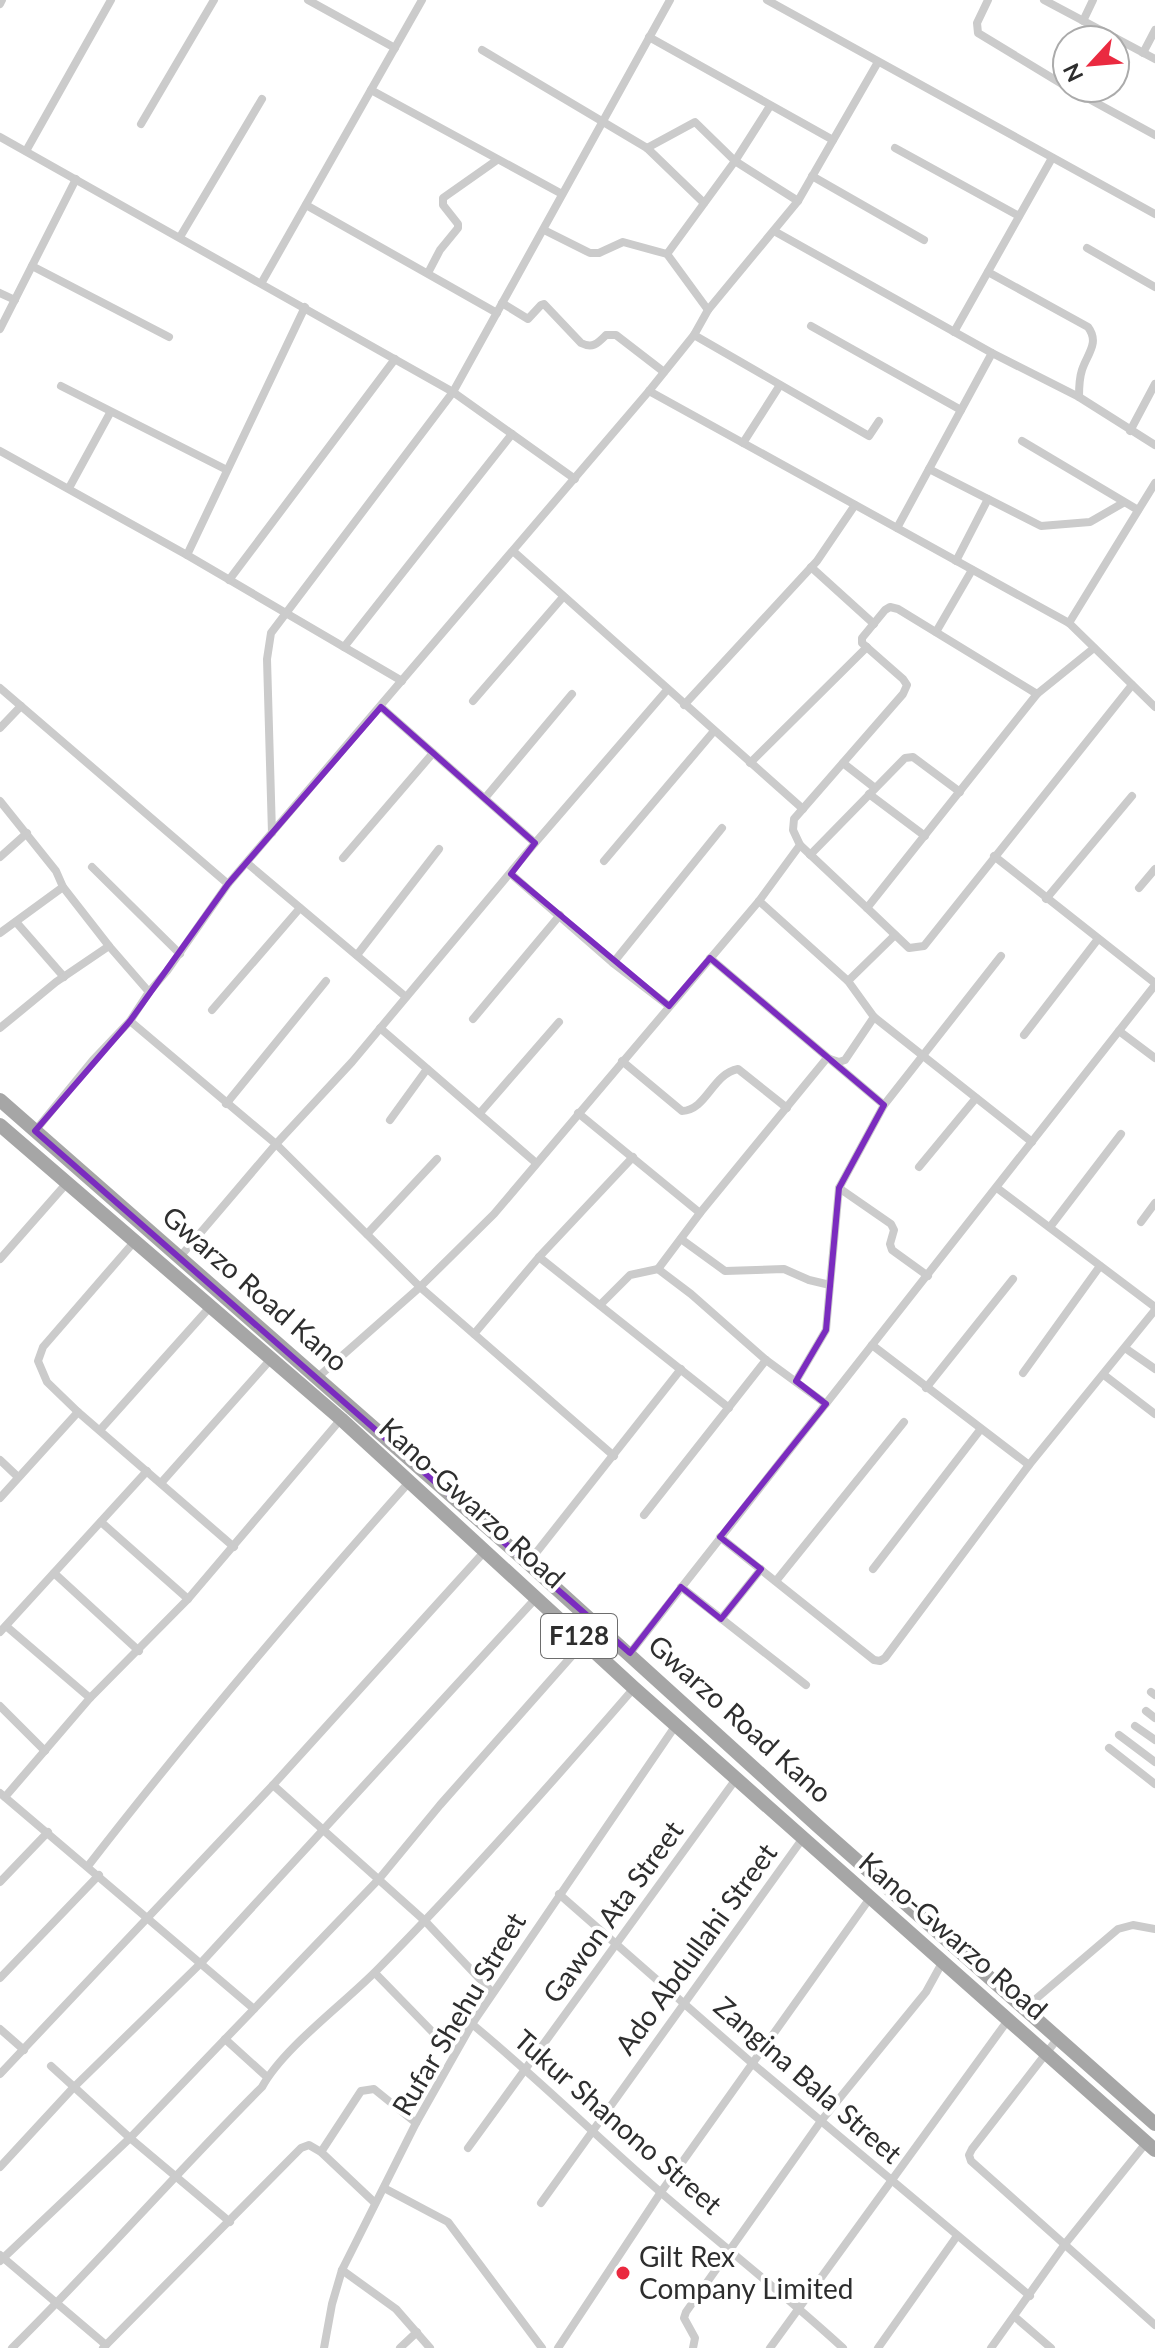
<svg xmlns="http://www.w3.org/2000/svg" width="1155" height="2348" font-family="Lato,sans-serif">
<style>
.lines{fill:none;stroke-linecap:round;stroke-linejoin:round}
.street{stroke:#cbcbcb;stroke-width:8}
.primary{stroke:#a6a6a6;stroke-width:14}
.marked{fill:none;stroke:#7b2cbf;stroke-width:6;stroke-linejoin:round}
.poi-dot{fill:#ea2a40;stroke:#fff;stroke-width:3}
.labels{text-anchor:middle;stroke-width:8;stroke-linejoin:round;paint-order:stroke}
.shield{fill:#fff;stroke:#6d6d6d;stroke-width:2}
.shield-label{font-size:26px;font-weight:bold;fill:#2e2e2e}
.street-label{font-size:28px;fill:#2e2e2e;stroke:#fff}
.poi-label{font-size:28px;fill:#2e2e2e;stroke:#fff;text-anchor:start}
</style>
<rect width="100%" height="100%" fill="#fff"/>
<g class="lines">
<!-- street -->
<g class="street">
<path d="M308,0L395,48"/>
<path d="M767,0L1155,214"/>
<path d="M988,0L977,23L978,33L1067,87"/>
<path d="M1044,0L1155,59"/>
<path d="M0,4L2,0"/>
<path d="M1083,21L1093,0"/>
<path d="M649,37L833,140"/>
<path d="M482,50L647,148L704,203"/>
<path d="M1143,53L1155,30"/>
<path d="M1069,88L1155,135"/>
<path d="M371,90L562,194"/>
<path d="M141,124L214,0"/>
<path d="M0,137L453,392L575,479"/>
<path d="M647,148L695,122L735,161L798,201"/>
<path d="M895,148L1019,216"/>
<path d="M26,151L111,0"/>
<path d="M812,176L924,240"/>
<path d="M306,205L497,313"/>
<path d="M544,230L590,253H599L623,242L667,254L708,310"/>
<path d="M774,231L992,353L1079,397L1155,445"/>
<path d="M180,237L262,99"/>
<path d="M1087,248L1155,287"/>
<path d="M667,254L735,161L770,106"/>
<path d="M32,266L169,337"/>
<path d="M988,272L1088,327C1100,343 1087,354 1082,370C1079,379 1079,389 1079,397"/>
<path d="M428,273L440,250L458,228V224L443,205V198L497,160"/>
<path d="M262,282L422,0"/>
<path d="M0,293L15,300"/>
<path d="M502,303L528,319L541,305L544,304L581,343C593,349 598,343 606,335H616L664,372"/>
<path d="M811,326L961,410"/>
<path d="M0,329L76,179"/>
<path d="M954,332L1052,158"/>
<path d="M694,335L869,436L879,421"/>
<path d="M61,386L227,470"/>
<path d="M649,391L1069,623L1155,707"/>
<path d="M1130,431L1155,384"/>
<path d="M1022,441L1138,510"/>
<path d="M743,443L780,385"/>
<path d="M0,451L187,555L305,307"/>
<path d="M929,469L1041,526L1090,522L1123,503"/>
<path d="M69,488L110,413"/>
<path d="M897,528L992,353"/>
<path d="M513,551L803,809"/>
<path d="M187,555L402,681"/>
<path d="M956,561L988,499"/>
<path d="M811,567L874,624"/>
<path d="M229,580L395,359"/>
<path d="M1069,623L1155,483"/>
<path d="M936,632L972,570"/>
<path d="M344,647L512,434"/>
<path d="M0,688L228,884"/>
<path d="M473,701L563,597"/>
<path d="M684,705L817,561L855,505"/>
<path d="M381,707L535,843"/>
<path d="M0,728L21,706"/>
<path d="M750,763L867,647"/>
<path d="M843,763L875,788"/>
<path d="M869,794L925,836"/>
<path d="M485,798L572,694"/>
<path d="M0,801L56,871L63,887L109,946L149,992"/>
<path d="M272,833L267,659L271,633L453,392L670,0"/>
<path d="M800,845L867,908L1037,694"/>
<path d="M810,855L905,758L913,757L960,792"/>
<path d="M994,856L1155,983"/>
<path d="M0,857L27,833"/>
<path d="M343,858L433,753"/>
<path d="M604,861L714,731"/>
<path d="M247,863L406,997"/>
<path d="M92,867L180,954"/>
<path d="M511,874L613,963L669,1006"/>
<path d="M1139,888L1155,869"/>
<path d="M1046,899L1132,796"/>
<path d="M759,901L848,981L874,1017L845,1060L839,1062L827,1058L700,1213L658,1269L691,1294L766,1360L826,1404"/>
<path d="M867,908L909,948L924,946L1132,685"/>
<path d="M16,922L64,977"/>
<path d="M0,933L63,887"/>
<path d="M357,955L439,849"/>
<path d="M710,958L884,1105L1001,956"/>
<path d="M613,963L722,828"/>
<path d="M848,981L895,935"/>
<path d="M212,1010L300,908"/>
<path d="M874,1017L1032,1142"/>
<path d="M473,1019L560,915"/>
<path d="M130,1021L276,1144L420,1287L614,1456"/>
<path d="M0,1028L56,982L109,946"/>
<path d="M380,1028L535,1162"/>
<path d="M1119,1031L1155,1058"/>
<path d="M1024,1035L1098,939"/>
<path d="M622,1061L682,1111C707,1110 712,1074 738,1069L787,1108"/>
<path d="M226,1104L326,981"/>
<path d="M480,1113L559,1022"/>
<path d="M578,1113L700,1213"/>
<path d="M390,1120L427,1069"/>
<path d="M35,1131L93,1060L130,1021L149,992L167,971L228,884L649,391L694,335L708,310L798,201L878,62"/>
<path d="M919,1167L976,1098"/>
<path d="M839,1188L891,1224L894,1230L890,1244L892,1250L928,1276"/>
<path d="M997,1188L1155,1307"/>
<path d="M1141,1222L1155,1203"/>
<path d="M1050,1227L1121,1134"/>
<path d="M367,1234L437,1159"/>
<path d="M681,1239L725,1271L784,1269L809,1280L830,1285L839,1188L884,1105"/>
<path d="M134,1242L43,1347L38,1361L47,1382L78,1412L234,1547"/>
<path d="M539,1257L729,1408"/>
<path d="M179,1258L276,1144L352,1062L535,843L667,690"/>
<path d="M0,1259L66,1184"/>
<path d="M600,1305L630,1275L658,1269"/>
<path d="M474,1334L539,1257L633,1157"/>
<path d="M872,1345L1029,1465"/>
<path d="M1125,1348L1155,1369"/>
<path d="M1023,1373L1100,1266"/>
<path d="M1104,1375L1155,1414"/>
<path d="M318,1377L420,1287L494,1214L759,901L800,845L793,830L794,819L903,694L907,685L903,679L862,643V638L885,610L890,607L898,609L1037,694L1094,648"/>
<path d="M796,1381L826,1330L830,1285"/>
<path d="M926,1388L1013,1279"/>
<path d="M100,1430L210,1307"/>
<path d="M0,1460L18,1477"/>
<path d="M161,1483L271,1359"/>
<path d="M0,1498L78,1412"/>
<path d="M644,1515L766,1360"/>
<path d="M101,1522L188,1599"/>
<path d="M720,1537L874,1660L880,1661L885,1658L1029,1465L1155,1310"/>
<path d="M528,1563L681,1369"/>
<path d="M873,1569L980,1430"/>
<path d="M54,1573L139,1651"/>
<path d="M776,1581L904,1422"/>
<path d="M681,1587L806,1685"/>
<path d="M721,1619L761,1569"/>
<path d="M6,1626L90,1698"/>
<path d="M0,1632L147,1471"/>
<path d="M630,1653L1155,985"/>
<path d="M1151,1692L1155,1695"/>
<path d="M0,1706L45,1751"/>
<path d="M1146,1711L1155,1718"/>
<path d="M1135,1726L1155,1740"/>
<path d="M1119,1735L1155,1762"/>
<path d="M1109,1748L1155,1784"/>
<path d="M273,1785L425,1921L492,1992"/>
<path d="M0,1793L254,2009"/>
<path d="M5,1797L90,1698L188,1599L341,1419"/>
<path d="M88,1866C191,1733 299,1606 411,1480"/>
<path d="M0,1882L48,1832"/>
<path d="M559,1894L753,2064L1030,2296"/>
<path d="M375,1973L454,2054"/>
<path d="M0,1978L99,1875"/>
<path d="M1024,2009L1118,1929L1133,1925L1155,1929"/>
<path d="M472,2024C536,2077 595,2135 658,2190C719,2243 783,2293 843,2348"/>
<path d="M0,2029L24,2050"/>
<path d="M1058,2038L972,2149L969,2155L971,2161L1155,2325"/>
<path d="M225,2039L267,2077"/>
<path d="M51,2066L130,2138L230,2222"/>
<path d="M0,2074L273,1785L485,1551"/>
<path d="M468,2148L736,1779"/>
<path d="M321,2152L361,2091L374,2089L416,2123"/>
<path d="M0,2167L73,2088L200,1964L537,1597"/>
<path d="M384,2188L448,2222L542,2348"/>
<path d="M541,2203L803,1838"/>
<path d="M0,2255L106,2345"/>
<path d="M0,2261L130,2138L379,1879L440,1805L585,1641"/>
<path d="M342,2270L396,2309L430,2348"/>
<path d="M1015,2317L1051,2348"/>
<path d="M12,2348C98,2263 177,2172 262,2087C284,2047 345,2003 378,1969C467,1879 551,1784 634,1688"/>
<path d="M103,2348L301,2148L309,2145L321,2152L375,2203"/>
<path d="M324,2348L332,2304L342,2270L416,2123L472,2024L676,1725"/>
<path d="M400,2348L417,2332"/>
<path d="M558,2348L661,2192L870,1898"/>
<path d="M693,2348L695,2338L684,2318L686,2312L821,2121L926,1992L942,1963"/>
<path d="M770,2348L1008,2020"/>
<path d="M878,2348L957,2236"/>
<path d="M991,2348L1065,2244L1146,2143"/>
</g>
<!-- primary -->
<g class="primary">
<path d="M0,1100L528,1563L819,1827L1155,2124"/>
<path d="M0,1125L341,1419L634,1688L1155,2150"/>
</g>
</g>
<!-- marked area -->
<path class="marked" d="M381,707L535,843L511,874L669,1006L710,958L884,1105L839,1188L826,1330L796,1381L826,1404L720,1537L761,1569L721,1619L681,1587L630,1653L35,1131L130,1021L228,884Z"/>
<!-- markers -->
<circle class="poi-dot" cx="623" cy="2273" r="8"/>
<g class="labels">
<!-- shield labels -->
<rect class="shield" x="541" y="1614" width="76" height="44" rx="6"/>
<g class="shield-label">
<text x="579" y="1645">F128</text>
</g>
<!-- street labels -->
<g class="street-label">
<text transform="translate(255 1289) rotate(41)" y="10">Gwarzo Road Kano</text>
<text transform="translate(472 1503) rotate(42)" y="10">Kano-Gwarzo Road</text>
<text transform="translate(740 1719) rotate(42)" y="10">Gwarzo Road Kano</text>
<text transform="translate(613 1912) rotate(-54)" y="10">Gawon Ata Street</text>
<text transform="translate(953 1936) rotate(41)" y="10">Kano-Gwarzo Road</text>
<text transform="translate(696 1949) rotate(-54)" y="10">Ado Abdullahi Street</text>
<text transform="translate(459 2014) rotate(-59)" y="10">Rufar Shehu Street</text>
<text transform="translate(808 2080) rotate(41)" y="10">Zangina Bala Street</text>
<text transform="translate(618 2122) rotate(41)" y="10">Tukur Shanono Street</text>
</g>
<!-- poi labels -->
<g class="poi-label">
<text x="639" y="2267">Gilt Rex<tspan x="639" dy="32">Company Limited</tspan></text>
</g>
</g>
<!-- north arrow -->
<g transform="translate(1091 64) rotate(244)"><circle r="38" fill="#ffffff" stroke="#ababab" stroke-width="2"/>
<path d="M0-6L14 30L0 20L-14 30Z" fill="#ea2a40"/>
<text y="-12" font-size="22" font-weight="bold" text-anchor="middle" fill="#2e2e2e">N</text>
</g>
</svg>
